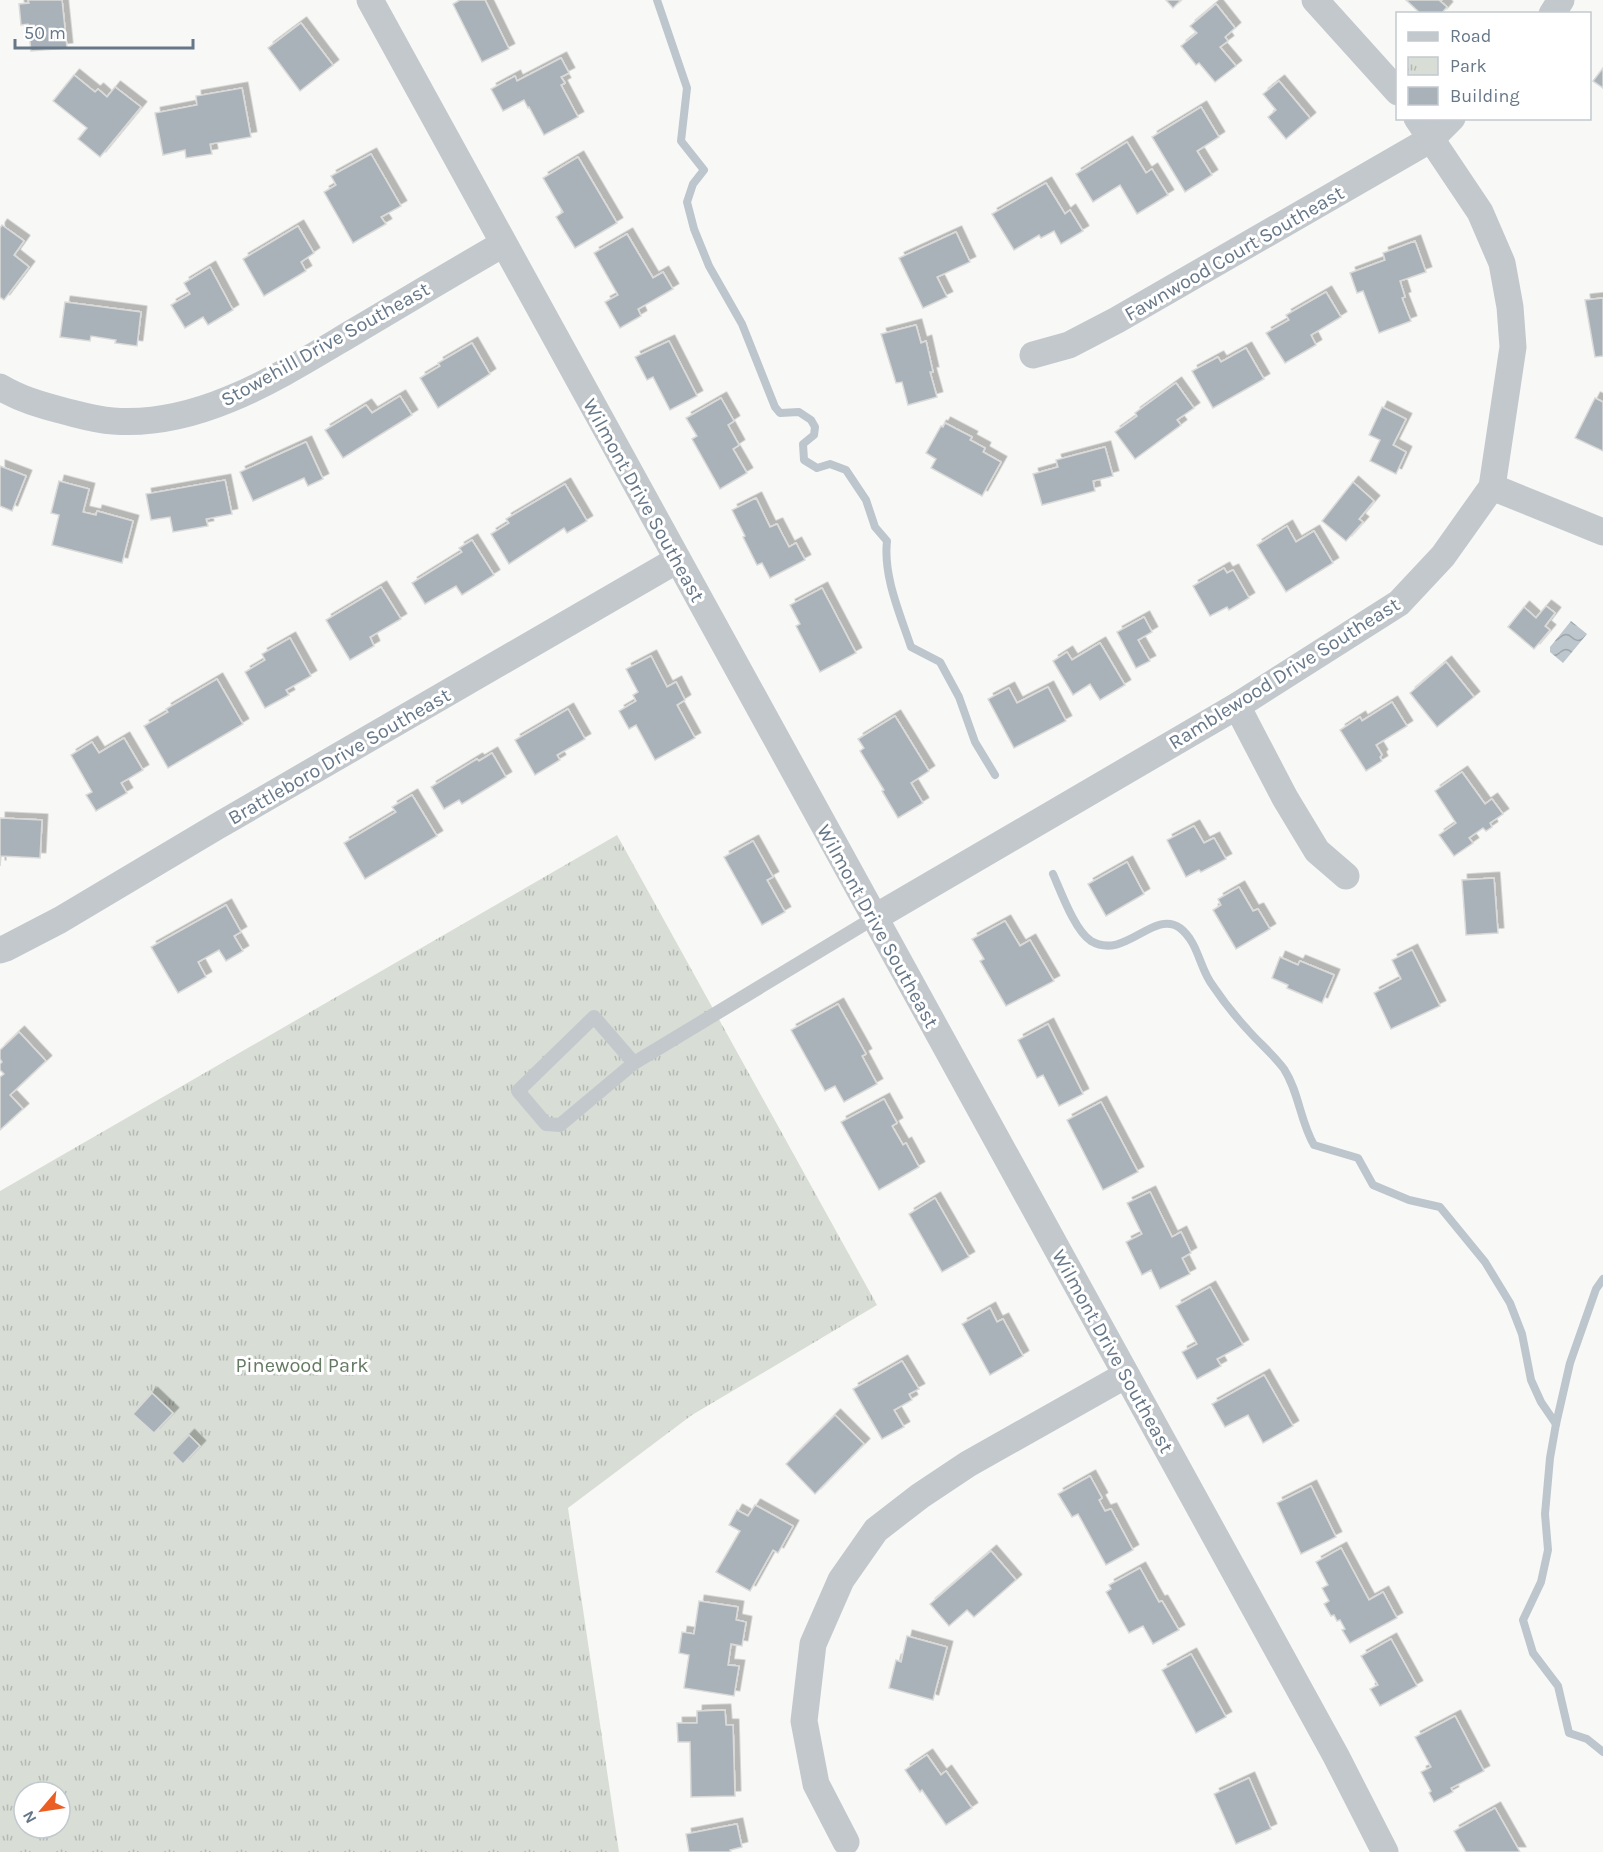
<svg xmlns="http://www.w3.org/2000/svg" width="1603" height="1852" font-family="Karla,sans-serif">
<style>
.park{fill:url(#park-tufts);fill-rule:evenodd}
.water{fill:url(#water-waves)}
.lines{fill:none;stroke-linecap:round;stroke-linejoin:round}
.stream{stroke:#bcc6cc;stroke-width:8}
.building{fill:#a9b1b9;stroke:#dadad8;stroke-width:1.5;filter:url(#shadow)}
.lane{stroke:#c3c8cc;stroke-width:14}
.street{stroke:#c3c8cc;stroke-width:27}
.labels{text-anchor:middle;stroke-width:6;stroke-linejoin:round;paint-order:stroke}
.street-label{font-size:20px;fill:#678;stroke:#fff}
.park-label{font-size:20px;fill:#657a62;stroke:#fff}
</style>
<defs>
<pattern id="park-tufts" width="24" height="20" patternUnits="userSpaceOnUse" patternTransform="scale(1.5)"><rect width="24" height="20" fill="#d8ded5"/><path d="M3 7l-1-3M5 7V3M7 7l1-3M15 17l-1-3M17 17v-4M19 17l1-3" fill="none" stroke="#b3b9b3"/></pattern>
<pattern id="water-waves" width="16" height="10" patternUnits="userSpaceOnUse" patternTransform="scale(1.5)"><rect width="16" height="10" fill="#bcc6cc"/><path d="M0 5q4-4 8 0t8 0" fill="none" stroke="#9da6ab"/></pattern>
<filter id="shadow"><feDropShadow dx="5.5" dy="-5.5" stdDeviation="0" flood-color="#0004"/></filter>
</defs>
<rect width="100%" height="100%" fill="#f8f9f6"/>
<!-- park -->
<path class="park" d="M617,835L877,1305L692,1415L568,1508L619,1852H0V1191ZM24,1792H60V1828H24Z"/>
<!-- water -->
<path class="water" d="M1571,621L1587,634L1563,663L1550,652V647Z"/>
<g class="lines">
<!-- stream -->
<g class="stream">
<path d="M657,0L687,88L681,141L704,170L693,184L687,202L694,229L709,266L742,324L775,407L780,413L799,412L811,420L815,427L814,435L803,444L804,460L817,468L830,464L846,470L866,500L875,527L887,541C883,576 900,614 911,647L940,662L959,697L975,742L995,775"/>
<path d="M1053,874C1061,892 1075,931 1091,941C1125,961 1153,909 1180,928C1199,943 1199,968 1213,986C1223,1001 1235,1016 1247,1029C1259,1043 1273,1054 1284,1069C1299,1092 1300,1121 1314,1145L1358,1158L1373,1185L1409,1200L1440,1207L1485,1262L1510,1303L1522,1334L1531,1380L1541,1402L1556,1424"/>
<path d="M1603,1279L1596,1289L1570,1363L1556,1424L1550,1458L1545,1514L1548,1550L1541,1582L1523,1620L1533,1653L1558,1686L1569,1733L1587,1739L1603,1752"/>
</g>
</g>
<!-- building -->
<g class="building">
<path d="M28,0H62L67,48L31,51L28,24L21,25L19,4L29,3Z"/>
<path d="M460,0H485L509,49L482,62L453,4Z"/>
<path d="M1166,0H1181L1173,8Z"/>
<path d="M1406,0H1442L1440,1L1447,7L1441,14H1421Z"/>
<path d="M1216,4L1235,28L1225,37L1228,41L1220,47L1236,66L1215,82L1199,63L1196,65L1181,46L1197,33L1190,26Z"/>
<path d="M301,23L333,65L300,91L268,48Z"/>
<path d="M561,58L569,73L561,77L565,83L561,85L578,117L544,135L529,107L528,108L524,100L503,111L491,89L515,76L517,81Z"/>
<path d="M1603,68V88L1593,81Z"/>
<path d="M74,75L95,92L98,89L107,97L115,87L141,107L100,157L78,139L87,128L53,101Z"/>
<path d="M1279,81L1310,118L1286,139L1268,117L1276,110L1263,94Z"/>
<path d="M242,88L251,137L210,144L212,154L186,158L185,150L163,155L155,113L197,105L196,96Z"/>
<path d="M1201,107L1219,137L1197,151L1212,175L1185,192L1152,137Z"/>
<path d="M1127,142L1146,173L1152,169L1168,195L1137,214L1120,185L1093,202L1076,174Z"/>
<path d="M371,154L401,206L381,217L386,224L353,243L324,192L336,185L331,176Z"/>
<path d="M578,157L617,223L575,248L556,217L563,212L543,178Z"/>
<path d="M1046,183L1065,214L1070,210L1083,231L1061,244L1054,231L1041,238L1039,235L1014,250L992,214Z"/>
<path d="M2,225L24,241L14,255L29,267L4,300L0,297V228Z"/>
<path d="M298,226L314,253L301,262L306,271L264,296L243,259Z"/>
<path d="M956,232L970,262L937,277L947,297L923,308L899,258Z"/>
<path d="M627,234L653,278L663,272L673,289L638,309L641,316L620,328L605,302L618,295L594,253Z"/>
<path d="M1415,241L1426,272L1400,281L1405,297L1402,298L1411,321L1379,333L1363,291L1357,293L1350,273L1385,260L1383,253Z"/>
<path d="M210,267L233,310L208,325L203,317L185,328L171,305L190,294L184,283Z"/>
<path d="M1326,292L1341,317L1311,335L1316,345L1285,363L1266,333L1289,320L1286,315Z"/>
<path d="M1603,298V356L1595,357L1585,300Z"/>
<path d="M65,302L141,312L137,346L115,343L116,340L91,336L90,341L60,337Z"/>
<path d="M916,325L921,343L926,341L933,372H930L937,397L908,405L902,382L896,383L881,334Z"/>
<path d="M669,341L697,396L670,410L653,377L647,380L635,357Z"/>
<path d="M472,343L490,374L438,408L420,378L440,366L438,363Z"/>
<path d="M1246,348L1264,379L1213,408L1192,371L1218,357L1221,362Z"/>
<path d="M1176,383L1194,408L1177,420L1181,425L1135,459L1115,432L1137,416L1135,413Z"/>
<path d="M400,396L412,415L343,458L325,430L366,405L372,413Z"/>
<path d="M721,398L734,421L728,425L739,445L733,449L747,473L720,489L692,439L697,436L686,418Z"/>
<path d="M1595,398L1603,402V451L1575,438Z"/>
<path d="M1382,407L1406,419L1393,445L1406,452L1396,474L1370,461L1380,440L1369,435Z"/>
<path d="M945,423L972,437L970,440L985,448L983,452L1001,462L982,496L931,468L936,459L926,453L941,426L943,427Z"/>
<path d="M306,442L323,479L308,486L304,478L253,501L240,472Z"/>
<path d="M1105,447L1113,476L1093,481L1095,491L1042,505L1033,474L1058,467L1056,460Z"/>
<path d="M0,466L26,476L12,511L0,506Z"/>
<path d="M225,480L232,514L206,519L208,526L173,532L170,517L151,520L146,494Z"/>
<path d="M59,481L89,489L83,512L96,515L97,511L133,521L122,563L52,545L59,515L51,513Z"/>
<path d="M1353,482L1374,501L1359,519L1363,522L1346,541L1322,521Z"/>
<path d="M565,484L587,521L567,533L564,528L509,564L491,534L509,523L506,519Z"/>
<path d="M756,498L770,527L777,524L789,547L796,543L805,560L770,578L762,563L757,565L743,537L745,536L732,510Z"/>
<path d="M1287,526L1296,542L1314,531L1333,563L1286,592L1257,545Z"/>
<path d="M472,540L494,575L462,595L456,586L425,604L412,583L462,552L459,548Z"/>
<path d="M1224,568L1227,573L1233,570L1249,598L1229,610L1227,607L1210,616L1193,586Z"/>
<path d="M381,587L401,619L370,637L374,646L350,660L326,620Z"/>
<path d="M822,588L856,653L820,672L796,626L800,624L790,605Z"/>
<path d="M1546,606L1555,613L1545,626L1550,630L1534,649L1508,627L1524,607L1536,618Z"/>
<path d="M1144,617L1152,632L1138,640L1150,661L1136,668L1117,632Z"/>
<path d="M290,638L311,676L286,690L289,695L265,708L245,672L265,660L262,654Z"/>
<path d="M1100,643L1125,685L1100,700L1090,684L1073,695L1053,661L1067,652L1072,660Z"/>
<path d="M651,656L667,687L676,682L685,700L677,705L695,738L655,760L636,725L629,729L619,711L636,701L633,695L638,692L626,669Z"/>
<path d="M1446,662L1474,697L1437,727L1410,693Z"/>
<path d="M217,679L243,724L168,768L144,726L168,712L166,709Z"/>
<path d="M1048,687L1066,721L1014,748L988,699L1009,688L1017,703Z"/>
<path d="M1392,702L1407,726L1376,745L1382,755L1380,757L1382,761L1366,771L1340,730L1360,717L1362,721Z"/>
<path d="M568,709L585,739L557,755L560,760L535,775L515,740Z"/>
<path d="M895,716L929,771L911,783L923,803L898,818L882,791L884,790L860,751L864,748L858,739Z"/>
<path d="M124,738L143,770L121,783L127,793L96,811L86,795L92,792L71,755L92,742L99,753Z"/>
<path d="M492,753L506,777L462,804L459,800L444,809L431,787L477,759L479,761Z"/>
<path d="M1462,772L1485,804L1492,799L1503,814L1490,823L1492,827L1486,831L1483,828L1469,838L1473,843L1454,856L1439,835L1456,823L1435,791Z"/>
<path d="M412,795L437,836L365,879L344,843L396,812L392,807Z"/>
<path d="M0,818L42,820L40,858L1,856L0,866Z"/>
<path d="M1194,826L1204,843L1214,838L1226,859L1201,872L1199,870L1186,877L1167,840Z"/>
<path d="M753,841L773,877L767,880L785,912L762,925L724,857Z"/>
<path d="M1127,862L1144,894L1106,916L1088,884Z"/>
<path d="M1494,878L1498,933L1466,935L1462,880Z"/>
<path d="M1239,887L1253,911L1258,909L1270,929L1236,949L1213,910L1221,905L1218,899Z"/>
<path d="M226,905L241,932L234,936L243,951L226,961L219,950L198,962L206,977L178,993L151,947Z"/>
<path d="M1005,921L1020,946L1030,940L1054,981L1006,1006L980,961L984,959L972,939Z"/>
<path d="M1412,950L1440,1006L1391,1029L1374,993L1401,979L1392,960Z"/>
<path d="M1280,957L1298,965L1300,961L1334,975L1322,1003L1287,988L1288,985L1272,978Z"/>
<path d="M838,1004L866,1054L862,1056L877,1084L844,1102L835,1086L825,1091L791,1030Z"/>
<path d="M1048,1024L1083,1094L1059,1106L1043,1075L1037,1078L1018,1040Z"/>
<path d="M19,1032L46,1061L10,1095L23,1109L0,1130V1077L4,1074L0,1070V1064L2,1062L0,1059V1050Z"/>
<path d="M884,1099L897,1123L892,1126L903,1145L906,1143L919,1167L879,1190L841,1122Z"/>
<path d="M1101,1102L1138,1172L1103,1190L1067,1120Z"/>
<path d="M1150,1192L1172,1237L1181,1232L1191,1253L1182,1258L1190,1274L1160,1289L1151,1270L1142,1275L1126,1242L1142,1234L1127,1203Z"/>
<path d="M935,1198L969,1257L942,1272L909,1214Z"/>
<path d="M1210,1287L1243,1345L1217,1359L1221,1366L1197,1379L1182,1352L1197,1344L1176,1306Z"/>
<path d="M990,1308L997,1322L1003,1319L1023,1356L990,1375L962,1324Z"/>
<path d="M902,1361L919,1389L909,1394L912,1400L894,1410L904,1427L882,1439L853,1389Z"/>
<path d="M1264,1375L1293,1426L1263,1443L1248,1415L1225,1427L1212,1404Z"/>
<path d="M152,1393L173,1413L154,1433L133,1414Z"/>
<path d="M835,1415L864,1444L815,1494L786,1464Z"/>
<path d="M189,1435L200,1446L183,1464L172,1453Z"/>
<path d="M1090,1476L1102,1498L1099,1500L1105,1511L1111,1509L1133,1550L1106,1565L1078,1514L1072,1517L1058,1494Z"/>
<path d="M1311,1486L1336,1537L1301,1554L1277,1503Z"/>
<path d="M755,1505L793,1526L778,1553L773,1550L750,1591L716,1572L740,1531L729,1525L737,1510L748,1516Z"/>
<path d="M1341,1548L1369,1600L1383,1592L1397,1618L1350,1643L1342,1630L1345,1629L1340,1620L1337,1621L1334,1615L1331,1616L1324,1604L1329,1601L1322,1588L1328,1585L1316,1562Z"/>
<path d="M991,1551L1016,1580L974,1617L967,1610L949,1626L930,1604Z"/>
<path d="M1140,1568L1159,1602L1162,1601L1179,1630L1153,1644L1143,1626L1129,1633L1106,1592L1111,1589L1109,1585Z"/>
<path d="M699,1601L738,1607L736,1620L746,1622L742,1646L731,1644L728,1665L739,1666L734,1696L684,1688L689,1655L679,1653L682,1632L694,1634Z"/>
<path d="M907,1636L947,1647L933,1700L889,1688L896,1660L901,1662Z"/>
<path d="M1391,1639L1417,1686L1380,1706L1370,1689L1378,1685L1361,1656Z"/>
<path d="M1191,1654L1226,1717L1196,1733L1162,1670Z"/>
<path d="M725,1710L726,1725H733L735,1796L691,1797L690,1742H678L677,1723H697V1711Z"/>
<path d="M1455,1716L1484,1771L1451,1788L1453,1792L1434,1802L1429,1793L1431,1791L1421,1772L1431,1767L1415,1737Z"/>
<path d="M927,1755L941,1775L946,1771L972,1808L946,1825L922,1790L920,1792L905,1770Z"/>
<path d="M1249,1778L1271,1829L1236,1844L1214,1794Z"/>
<path d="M1495,1808L1520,1852H1466L1454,1831Z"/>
<path d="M737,1824L742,1847L730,1850L731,1852H689L686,1834Z"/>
</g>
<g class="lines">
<!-- lane -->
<path class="lane" d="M634,1063L594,1017L518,1091L546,1124L560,1125L634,1063L874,918"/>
<!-- street -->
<g class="street">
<path d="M370,0L1336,1756L1385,1852"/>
<path d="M1315,0L1398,92"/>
<path d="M1552,14L1561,0"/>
<path d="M1033,355L1069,345L1117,320L1431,139L1452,118"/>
<path d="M0,387C20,399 41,405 64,411C80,415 96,420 113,421C202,428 284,373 357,330C406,301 454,272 503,244"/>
<path d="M1492,487L1603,532"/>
<path d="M1237,706L1285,798L1317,851L1346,876"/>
<path d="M874,918L1237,706L1399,603L1443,556L1492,487L1513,347L1510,307L1502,263L1480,212L1417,118"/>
<path d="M0,950L6,948L60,920L216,827L677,560"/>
<path d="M846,1842L816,1784L804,1721L813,1644L841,1580L876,1530L920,1496L968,1464L1126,1375"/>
</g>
</g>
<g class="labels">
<!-- street labels -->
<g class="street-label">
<text transform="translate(1234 253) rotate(-30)" y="7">Fawnwood Court Southeast</text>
<text transform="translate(325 344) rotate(-29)" y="7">Stowehill Drive Southeast</text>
<text transform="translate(644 500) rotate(61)" y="7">Wilmont Drive Southeast</text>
<text transform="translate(1284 673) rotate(-32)" y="7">Ramblewood Drive Southeast</text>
<text transform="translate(339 756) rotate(-30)" y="7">Brattleboro Drive Southeast</text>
<text transform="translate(878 926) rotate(61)" y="7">Wilmont Drive Southeast</text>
<text transform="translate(1113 1351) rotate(61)" y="7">Wilmont Drive Southeast</text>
</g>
<!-- park labels -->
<g class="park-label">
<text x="302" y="1372">Pinewood Park</text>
</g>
</g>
<!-- legend -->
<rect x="1396" y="12" width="195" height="108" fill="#ffffff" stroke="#c2c9cf" stroke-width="1.5"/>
<rect x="1408" y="32" width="30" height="9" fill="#c3c8cc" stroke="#c2c9cf" stroke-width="1.5"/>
<text x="1450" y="42" font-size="18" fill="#667788">Road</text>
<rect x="1408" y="57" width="30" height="18" fill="url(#park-tufts)" stroke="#c2c9cf" stroke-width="1.5"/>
<text x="1450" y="72" font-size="18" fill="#667788">Park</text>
<rect x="1408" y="87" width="30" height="18" fill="#a9b1b9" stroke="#c2c9cf" stroke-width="1.5"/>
<text x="1450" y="102" font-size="18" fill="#667788">Building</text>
<!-- north arrow -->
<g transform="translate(42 1810) rotate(241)"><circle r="28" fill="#ffffff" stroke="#c2c9cf" stroke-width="1.5"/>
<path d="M0-4.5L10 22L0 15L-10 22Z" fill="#eb5e24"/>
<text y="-9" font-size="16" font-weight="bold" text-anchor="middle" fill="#667788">N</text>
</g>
<!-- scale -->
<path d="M15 39v9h178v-9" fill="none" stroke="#667788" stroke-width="3"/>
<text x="24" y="39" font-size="18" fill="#667788" stroke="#ffffff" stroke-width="4.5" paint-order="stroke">50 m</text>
</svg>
